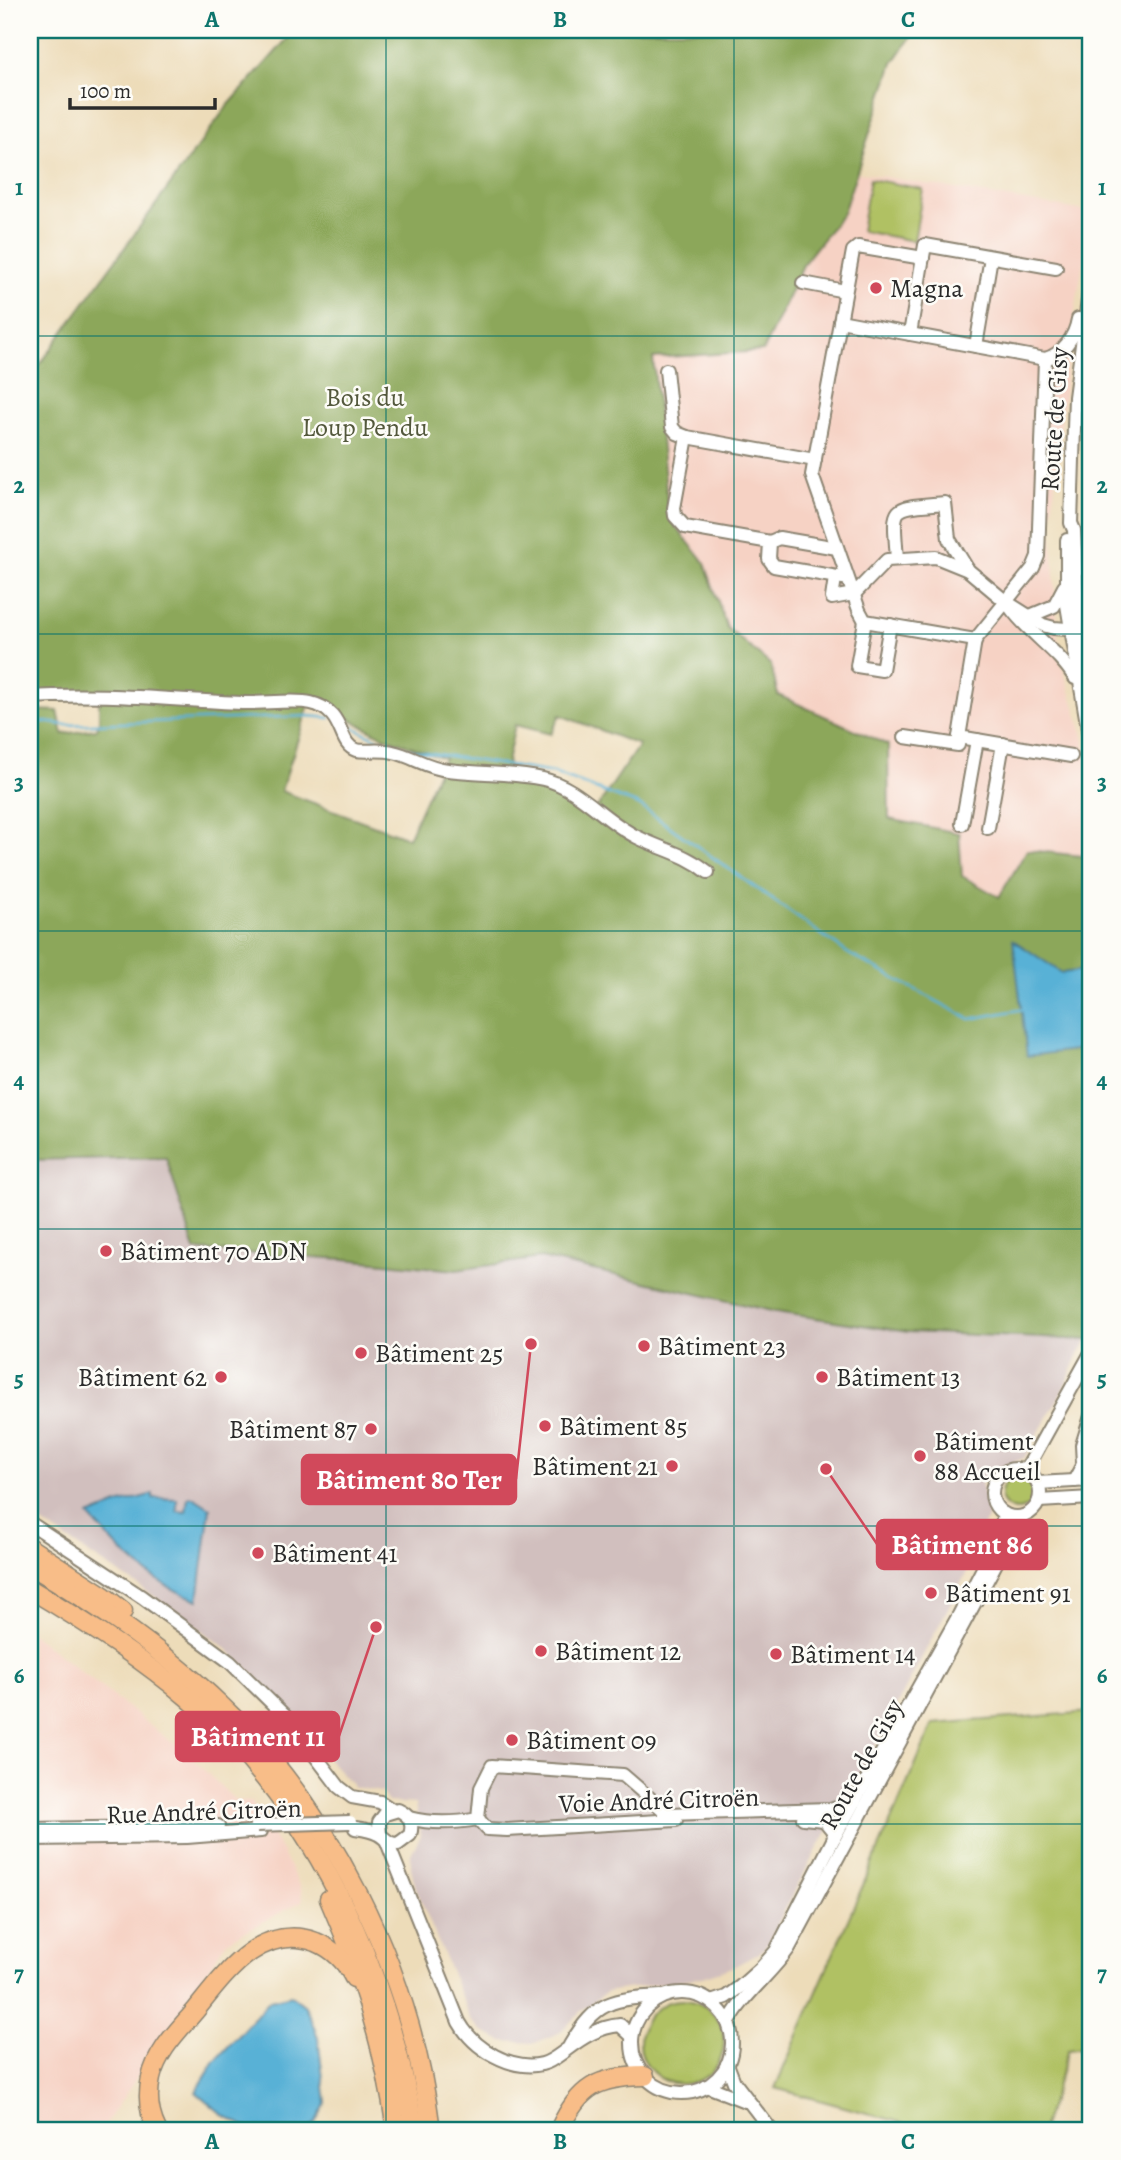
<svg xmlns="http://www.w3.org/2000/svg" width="1121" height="2160" font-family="Alegreya,serif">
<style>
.built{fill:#f6d2c4}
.industrial{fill:#d1bfbe}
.green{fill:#b0c164;stroke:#6e7648;stroke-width:2}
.forest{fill:#8ca75a;stroke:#5c6942;stroke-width:2;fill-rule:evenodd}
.water{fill:#58b1d6;stroke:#426e80;stroke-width:2}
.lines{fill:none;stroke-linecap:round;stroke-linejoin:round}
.stream{stroke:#58b1d6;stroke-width:2.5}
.minor-casing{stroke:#8c8472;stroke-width:16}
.highway-casing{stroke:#8c8472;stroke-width:21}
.minor{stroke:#fff;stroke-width:12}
.highway{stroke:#f8bd88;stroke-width:18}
.minor-bridge-casing{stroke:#8c8472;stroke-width:16;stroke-linecap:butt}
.minor-bridge{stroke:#fff;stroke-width:12}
.grid{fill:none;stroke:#0f766e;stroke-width:2;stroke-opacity:0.55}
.poi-dot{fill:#d1495b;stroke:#fdfcf7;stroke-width:2.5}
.labels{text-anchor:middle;stroke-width:5;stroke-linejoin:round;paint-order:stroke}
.poi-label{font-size:26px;fill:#2b2b2b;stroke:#fdfcf7;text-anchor:start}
.park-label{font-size:26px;fill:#53583c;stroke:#fdfcf7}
.street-label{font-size:26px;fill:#2b2b2b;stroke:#fdfcf7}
.leader{fill:none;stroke:#d1495b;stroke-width:2.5}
.callout-dot{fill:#d1495b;stroke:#fdfcf7;stroke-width:2.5}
.callout{fill:#d1495b;stroke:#d1495b;stroke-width:2.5}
.callout-label{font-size:28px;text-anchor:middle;font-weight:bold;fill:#fff}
.neatline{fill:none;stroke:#0f766e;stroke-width:2.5}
.grid-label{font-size:23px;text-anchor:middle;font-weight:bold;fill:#0f766e}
</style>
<rect width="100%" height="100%" fill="#fdfcf7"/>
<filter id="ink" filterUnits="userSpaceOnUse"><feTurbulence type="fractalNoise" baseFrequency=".0143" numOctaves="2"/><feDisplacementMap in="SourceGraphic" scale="14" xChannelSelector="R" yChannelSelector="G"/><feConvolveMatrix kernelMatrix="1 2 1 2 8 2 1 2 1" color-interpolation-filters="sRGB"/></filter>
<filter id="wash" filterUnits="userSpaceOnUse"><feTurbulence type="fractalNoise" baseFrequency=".00686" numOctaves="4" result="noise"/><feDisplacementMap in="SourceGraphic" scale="28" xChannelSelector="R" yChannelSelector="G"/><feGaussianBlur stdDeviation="1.57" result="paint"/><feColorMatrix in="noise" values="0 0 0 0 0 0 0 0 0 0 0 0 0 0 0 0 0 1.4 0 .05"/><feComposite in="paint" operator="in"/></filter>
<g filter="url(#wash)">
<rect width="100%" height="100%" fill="#eddcb9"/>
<!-- built -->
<g class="built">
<path d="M856,172L1091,212V242L1082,269L1069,346L1051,523L1059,656L1080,723L1091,773V857L1028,850L999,897L961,876L959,833L889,819L888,745L778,695L771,665L727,628L705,563L669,519L652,358L763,351L804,263L843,213Z"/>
<path d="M30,1632L192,1758L236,1801H251L282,1851L301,1889L302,1901L226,1942L102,2130H48L30,2128Z"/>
</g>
<!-- industrial -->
<path class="industrial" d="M166,1157L195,1250L345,1259L456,1270L541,1258L908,1332L1088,1340L1080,1352L1062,1392L1024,1458L1000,1467L981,1483L987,1510L990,1512L975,1545L978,1551L871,1754L810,1862L766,1946L759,1953L733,1967L702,1977L607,1992L582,2010L561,2032L535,2043L503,2041L483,2032L471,2020L416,1889L411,1868V1854L421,1835L415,1804L388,1802L381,1792L354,1787L322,1752L282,1702L227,1649L175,1610L30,1515V1160Z"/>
<!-- green -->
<g class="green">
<path d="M870,179L923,189L914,241L861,231Z"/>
<circle cx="1017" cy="1494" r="16"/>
<path d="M1091,1712V2047L1068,2050L1042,2130H929L775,2088L933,1724Z"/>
<circle cx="682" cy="2042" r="42"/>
</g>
<!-- forest -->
<path class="forest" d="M295,30H916L893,63L843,213L804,263L763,351L653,358L669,518L705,563L727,628L771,665L778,695L888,745L889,819L959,833L962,876L999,897L1027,850L1091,857V1335L1088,1340L908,1332L776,1312L541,1258L456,1270L345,1259L195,1250L166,1157L30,1160V378L226,108ZM31,699L99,700V722L96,729L63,734L58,711L30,710ZM311,699L384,737L444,758L408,838L281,791ZM560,715L639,745L594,812L556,789L515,780L507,762L515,725L551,734Z"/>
<!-- water -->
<g class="water">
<path d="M1013,940L1062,973L1091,969V1048L1027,1056Z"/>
<path d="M153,1494V1498L177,1499V1511L186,1512L188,1497H193L210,1508L198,1600C147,1581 124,1555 89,1516L118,1504Z"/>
<path d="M291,1995L305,2006L318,2037L326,2103L315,2123L308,2130H252L223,2115L196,2092L215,2061L270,2000Z"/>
</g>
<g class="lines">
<!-- stream -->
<g class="stream">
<path d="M30,720L66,725L309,716L330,718"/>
<path d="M343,722L393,747"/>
<path d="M400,748L553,773L639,805L849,954L970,1019L1024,1009"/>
</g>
</g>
</g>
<g filter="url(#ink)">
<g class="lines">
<!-- minor casing -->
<g class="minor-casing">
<g id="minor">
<path d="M923,258L858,247L853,251L812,475L859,610L865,621L975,640L1033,568L1038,556L1045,359"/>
<path d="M1091,277L1075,397L1071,523L1074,530L1078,612L1091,684"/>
<path d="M803,283L845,291"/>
<path d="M840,321L1045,359C1063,354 1075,337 1078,319"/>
<path d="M910,334L925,245L1056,268"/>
<path d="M976,346L991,257"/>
<path d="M666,370L672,427L677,433L687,437L815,460"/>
<path d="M687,437L674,508L675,516L685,527L770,542L769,559L774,566L843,578"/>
<path d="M1067,540V605L1091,747"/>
<path d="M770,542L779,538L837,548"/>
<path d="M897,559C893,503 889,508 945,503L949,539L968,570"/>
<path d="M835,578L832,598L854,594L887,560L936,557L968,570L1005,601L1043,625L1054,628L1080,630"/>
<path d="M1010,607C1029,634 1058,650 1075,678"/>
<path d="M1030,616L1054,606L1064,587"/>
<path d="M865,621L857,666L882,670L890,625"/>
<path d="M975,640L959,737L1071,756"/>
<path d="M30,697C101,692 171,700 242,703C262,704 294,699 311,703C346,711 337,744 356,750C365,752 382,749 393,752C412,756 427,768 448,770C479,774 512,772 543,779C579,787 604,821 637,837C663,850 686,854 708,872"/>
<path d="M905,737L958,745L959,737"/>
<path d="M962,824L977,740"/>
<path d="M988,828L1003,744"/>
<circle cx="1016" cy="1493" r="24"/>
<path d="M1026,1470L1091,1353"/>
<path d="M1074,1481L1083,1464L1082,1445L1091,1416"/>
<path d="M1038,1483L1091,1480"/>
<path d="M1039,1501L1091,1498"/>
<path d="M30,1523L142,1597L230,1662L285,1716L339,1787L352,1797L380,1802L392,1810"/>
<path d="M409,1818C431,1824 456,1823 478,1819L481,1788L492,1766L623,1775L668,1814L830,1809L855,1801"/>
<path d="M803,1818L824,1820L833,1831L834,1838"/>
<path d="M478,1819L487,1829L507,1830L676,1820"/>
<path d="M355,1828C362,1829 371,1830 378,1834C386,1838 387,1844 398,1844L410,1835C414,1822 409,1815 398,1810L385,1814L379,1822L380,1834"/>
<path d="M30,1829L218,1826"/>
<path d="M30,1839L187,1837L261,1831"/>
<path d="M387,1842L459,2022C474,2049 511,2071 542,2064C551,2062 559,2055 566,2050C583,2037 599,2027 620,2025L632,2036"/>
<circle cx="682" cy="2043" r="50"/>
<path d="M711,2002L726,1997L741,1986L760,1969L776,1951L834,1838L959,1615L1000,1535L1004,1514"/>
<path d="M728,2023C744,1994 770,1975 789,1948L1021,1517"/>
<path d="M570,2045C597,2000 612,1999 661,1996"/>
<path d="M727,2064L734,2082L771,2130"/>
<path d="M707,2086L745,2101"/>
</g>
</g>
<!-- highway casing -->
<g class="highway-casing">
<g id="highway">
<path d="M30,1548L104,1596L123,1611"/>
<path d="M30,1565C94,1603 155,1644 210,1695C330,1805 411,1969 431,2130"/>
<path d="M30,1589C84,1621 139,1656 187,1697C314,1807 387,1967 414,2130"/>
<path d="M329,1899C362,1973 385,2050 396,2130"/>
<path d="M157,2130C149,2114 147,2096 151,2078C157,2051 178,2031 195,2011C225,1974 261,1922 316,1942C333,1949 346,1962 354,1978"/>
<path d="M559,2130C580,2086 597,2077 645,2076"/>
</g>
</g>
<!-- minor -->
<use href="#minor" class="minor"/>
<!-- highway -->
<use href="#highway" class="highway"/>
<!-- minor-bridge casing -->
<g class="minor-bridge-casing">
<path id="minor-bridge" d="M257,1825L350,1822"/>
</g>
<!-- minor-bridge -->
<use href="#minor-bridge" class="minor-bridge"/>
</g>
</g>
<!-- grid -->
<path class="grid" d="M386,30V2130M734,30V2130M30,336H1091M30,634H1091M30,931H1091M30,1229H1091M30,1526H1091M30,1824H1091"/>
<!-- markers -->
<g class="poi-dot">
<circle cx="876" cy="288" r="7"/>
<circle cx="106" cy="1251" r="7"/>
<circle cx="644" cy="1346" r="7"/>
<circle cx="361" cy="1353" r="7"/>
<circle cx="221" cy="1377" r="7"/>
<circle cx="822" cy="1377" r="7"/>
<circle cx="545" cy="1426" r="7"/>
<circle cx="371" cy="1429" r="7"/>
<circle cx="920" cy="1456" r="7"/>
<circle cx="672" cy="1466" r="7"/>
<circle cx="258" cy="1553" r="7"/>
<circle cx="931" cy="1593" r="7"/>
<circle cx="541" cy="1651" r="7"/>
<circle cx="776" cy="1654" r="7"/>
<circle cx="512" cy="1740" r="7"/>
</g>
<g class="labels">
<!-- poi labels -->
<g class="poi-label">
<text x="890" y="297">Magna</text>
<text x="120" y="1260">Bâtiment 70 ADN</text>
<text x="658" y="1355">Bâtiment 23</text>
<text x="375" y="1362">Bâtiment 25</text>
<text x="207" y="1386" text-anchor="end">Bâtiment 62</text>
<text x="836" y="1386">Bâtiment 13</text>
<text x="559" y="1435">Bâtiment 85</text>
<text x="357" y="1438" text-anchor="end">Bâtiment 87</text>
<text x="934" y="1450">Bâtiment<tspan x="934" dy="30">88 Accueil</tspan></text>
<text x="658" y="1475" text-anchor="end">Bâtiment 21</text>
<text x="272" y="1562">Bâtiment 41</text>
<text x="945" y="1602">Bâtiment 91</text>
<text x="555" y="1660">Bâtiment 12</text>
<text x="790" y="1663">Bâtiment 14</text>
<text x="526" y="1749">Bâtiment 09</text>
</g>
<!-- park labels -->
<g class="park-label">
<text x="365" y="406">Bois du<tspan x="365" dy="30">Loup Pendu</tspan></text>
</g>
<!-- street labels -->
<g class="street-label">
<text transform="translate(1054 419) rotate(-86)" y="9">Route de Gisy</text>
<text transform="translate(861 1764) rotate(-61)" y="9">Route de Gisy</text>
<text transform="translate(659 1800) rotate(-2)" y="9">Voie André Citroën</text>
<text transform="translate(204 1811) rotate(-2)" y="9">Rue André Citroën</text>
</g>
</g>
<!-- callouts -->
<path class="leader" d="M531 1344L516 1479M826 1469L877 1544M376 1627L339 1736"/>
<g class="callout-dot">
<circle cx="531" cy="1344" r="7"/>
<circle cx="826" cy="1469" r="7"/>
<circle cx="376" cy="1627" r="7"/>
</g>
<g class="callout">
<rect x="302" y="1455" width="214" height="49" rx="7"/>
<rect x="877" y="1520" width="170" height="49" rx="7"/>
<rect x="176" y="1712" width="163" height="49" rx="7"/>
</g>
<g class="callout-label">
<text x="409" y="1489">Bâtiment 80 Ter</text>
<text x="962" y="1554">Bâtiment 86</text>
<text x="258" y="1746">Bâtiment 11</text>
</g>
<!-- margin -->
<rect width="1121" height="2160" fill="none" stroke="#fdfcf7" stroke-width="77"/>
<!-- scale -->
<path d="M70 98v10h145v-10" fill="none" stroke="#2b2b2b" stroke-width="3.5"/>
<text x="80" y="98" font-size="21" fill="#2b2b2b" stroke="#fdfcf7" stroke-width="5" paint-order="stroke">100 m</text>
<rect x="38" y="38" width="1044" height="2084" class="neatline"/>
<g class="grid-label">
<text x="212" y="27">A</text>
<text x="560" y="27">B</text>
<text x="908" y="27">C</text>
<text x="19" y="195">1</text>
<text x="1102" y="195">1</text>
<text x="19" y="493">2</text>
<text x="1102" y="493">2</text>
<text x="19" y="790">3</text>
<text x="1102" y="790">3</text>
<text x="19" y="1088">4</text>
<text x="1102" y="1088">4</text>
<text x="19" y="1386">5</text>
<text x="1102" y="1386">5</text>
<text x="19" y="1683">6</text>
<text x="1102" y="1683">6</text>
<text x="19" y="1981">7</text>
<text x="1102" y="1981">7</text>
<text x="212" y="2149">A</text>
<text x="560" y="2149">B</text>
<text x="908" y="2149">C</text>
</g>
</svg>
